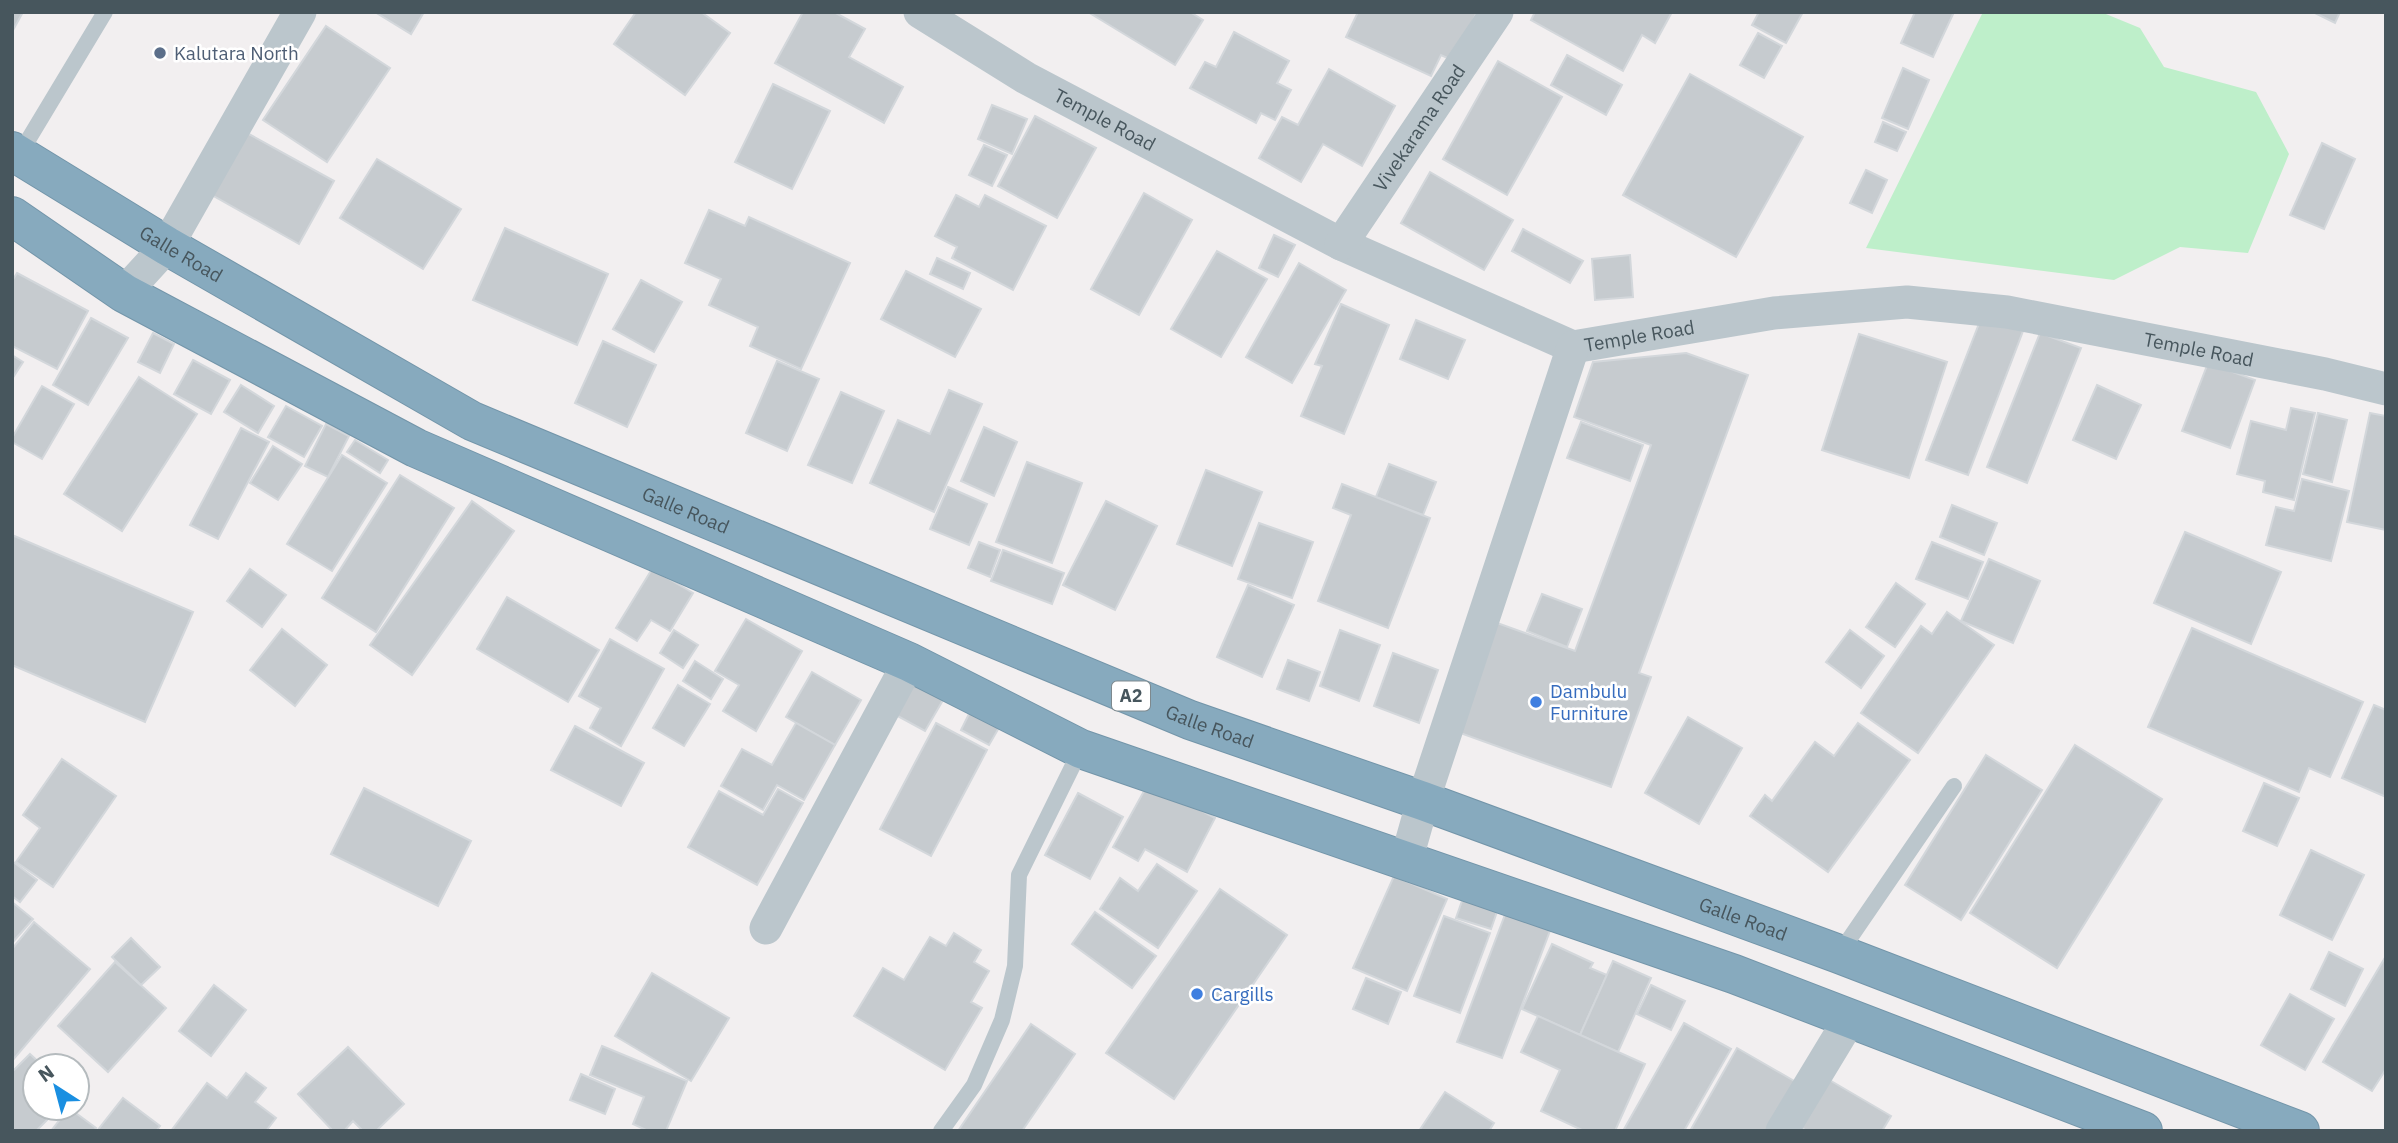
<svg xmlns="http://www.w3.org/2000/svg" width="2398" height="1143" font-family="'IBM Plex Sans',sans-serif">
<style>
.green{fill:#beefca}
.building{fill:#c6cbcf;stroke:#d3d7db;stroke-width:2}
.lines{fill:none;stroke-linecap:round;stroke-linejoin:round}
.highway-casing{stroke:#7395a9;stroke-width:40}
.lane{stroke:#bbc6cc;stroke-width:16}
.street{stroke:#bbc6cc;stroke-width:33}
.highway{stroke:#87aabe;stroke-width:38}
.service-dot{fill:#5c6f8a;stroke:#fff;stroke-width:2.5}
.shop-dot{fill:#3f7fe0;stroke:#fff;stroke-width:2.5}
.labels{text-anchor:middle;stroke-width:5;stroke-linejoin:round;paint-order:stroke}
.shield{fill:#fff;stroke:#7e898e;stroke-width:2}
.shield-label{font-size:18px;font-weight:bold;fill:#47565d}
.service-label{font-size:19px;fill:#4e5e75;stroke:#fff;text-anchor:start}
.street-label{font-size:19px;fill:#47565d;stroke:#fff}
.shop-label{font-size:19px;fill:#366cbe;stroke:#fff;text-anchor:start}
</style>
<rect width="100%" height="100%" fill="#f2eff0"/>
<!-- green -->
<path class="green" d="M1983,12H2101L2140,28L2164,67L2256,92L2289,154L2248,253L2180,247L2114,280L1866,248Z"/>
<!-- building -->
<g class="building">
<path d="M12,12H23L12,32Z"/>
<path d="M375,12H424L411,34Z"/>
<path d="M636,12H701L730,33L685,95L614,44Z"/>
<path d="M803,12H834L865,29L849,57L903,87L884,123L775,63Z"/>
<path d="M1088,12H1190L1203,20L1175,65Z"/>
<path d="M1358,12H1477L1454,61L1441,55L1431,76L1346,37Z"/>
<path d="M1535,12H1672L1655,43L1642,35L1623,71L1531,20Z"/>
<path d="M1759,12H1803L1786,43L1752,25Z"/>
<path d="M1915,12H1954L1933,57L1901,43Z"/>
<path d="M2313,12H2340L2335,23Z"/>
<path d="M326,26L390,68L327,162L263,120Z"/>
<path d="M1234,32L1289,61L1277,83L1291,90L1275,120L1261,113L1256,123L1190,88L1205,62L1216,67Z"/>
<path d="M1758,33L1782,46L1764,78L1740,65Z"/>
<path d="M1567,55L1622,85L1606,115L1551,85Z"/>
<path d="M1498,61L1562,97L1507,195L1443,159Z"/>
<path d="M1903,68L1929,80L1908,129L1882,118Z"/>
<path d="M1329,69L1395,106L1362,166L1323,144L1301,182L1259,158L1282,117L1298,125Z"/>
<path d="M1690,74L1803,137L1736,257L1623,195Z"/>
<path d="M773,84L830,111L792,189L735,162Z"/>
<path d="M992,105L1027,119L1012,154L978,139Z"/>
<path d="M1035,116L1096,148L1057,218L998,186Z"/>
<path d="M1883,122L1906,132L1897,151L1875,142Z"/>
<path d="M247,133L334,181L299,244L212,195Z"/>
<path d="M2322,143L2355,159L2324,229L2290,215Z"/>
<path d="M984,145L1007,155L992,186L969,175Z"/>
<path d="M377,159L461,209L423,269L340,218Z"/>
<path d="M1866,170L1887,180L1872,213L1850,203Z"/>
<path d="M1430,172L1513,220L1484,270L1401,223Z"/>
<path d="M1144,193L1192,220L1139,315L1091,289Z"/>
<path d="M956,195L979,207L985,195L1046,226L1013,290L952,258L957,247L935,236Z"/>
<path d="M709,210L745,226L749,217L850,263L801,369L750,346L758,327L709,305L721,279L685,263Z"/>
<path d="M505,228L608,274L577,345L473,300Z"/>
<path d="M1523,229L1583,261L1570,283L1512,251Z"/>
<path d="M1274,235L1295,245L1278,277L1259,268Z"/>
<path d="M1217,251L1267,279L1221,357L1171,329Z"/>
<path d="M1630,255L1633,297L1595,300L1592,259Z"/>
<path d="M937,258L970,273L963,289L930,274Z"/>
<path d="M1299,263L1346,290L1292,383L1246,357Z"/>
<path d="M906,271L981,309L955,357L881,319Z"/>
<path d="M17,273L88,311L57,369L12,346V281Z"/>
<path d="M641,280L682,302L654,352L613,329Z"/>
<path d="M1341,304L1389,325L1344,434L1301,416L1322,366L1315,364Z"/>
<path d="M1982,316L2023,331L1968,475L1926,460Z"/>
<path d="M91,318L128,338L88,405L53,385Z"/>
<path d="M1416,320L1465,340L1448,379L1400,359Z"/>
<path d="M153,333L174,344L160,373L138,362Z"/>
<path d="M2040,333L2081,348L2027,483L1987,467Z"/>
<path d="M1859,334L1947,362L1909,478L1822,450Z"/>
<path d="M603,341L656,365L627,427L575,403Z"/>
<path d="M1686,353L1748,375L1639,673L1651,677L1611,787L1449,729L1489,620L1575,651L1651,445L1574,417L1593,362Z"/>
<path d="M12,355L23,362L12,379Z"/>
<path d="M193,360L230,380L211,414L174,394Z"/>
<path d="M777,361L819,379L787,451L746,433Z"/>
<path d="M2208,363L2255,380L2230,448L2182,431Z"/>
<path d="M139,377L197,414L122,531L64,494Z"/>
<path d="M241,385L274,406L258,433L224,412Z"/>
<path d="M2097,385L2141,405L2116,459L2073,440Z"/>
<path d="M42,386L74,404L42,459L12,442V438Z"/>
<path d="M949,390L982,404L934,512L870,483L898,420L930,434Z"/>
<path d="M841,392L884,411L852,483L808,465Z"/>
<path d="M286,406L322,426L304,457L268,437Z"/>
<path d="M2291,408L2315,413L2294,500L2263,492L2265,481L2237,474L2251,421L2286,430Z"/>
<path d="M2318,413L2347,420L2332,482L2303,474Z"/>
<path d="M2370,413L2386,416V530L2347,522Z"/>
<path d="M1581,422L1643,445L1630,481L1567,458Z"/>
<path d="M326,424L349,436L328,477L305,466Z"/>
<path d="M984,427L1017,442L994,496L961,481Z"/>
<path d="M241,428L269,442L218,539L190,525Z"/>
<path d="M355,440L388,460L380,473L347,452Z"/>
<path d="M273,446L302,464L278,500L250,483Z"/>
<path d="M342,455L387,483L332,571L287,544Z"/>
<path d="M1027,462L1082,483L1052,563L996,542Z"/>
<path d="M1389,464L1436,482L1423,515L1376,497Z"/>
<path d="M1206,470L1262,492L1232,566L1177,544Z"/>
<path d="M400,475L454,508L376,632L322,598Z"/>
<path d="M2302,479L2349,491L2331,561L2266,545L2276,507L2294,511Z"/>
<path d="M1342,484L1430,518L1388,628L1318,601L1351,515L1333,508Z"/>
<path d="M948,487L987,504L969,545L930,529Z"/>
<path d="M472,501L514,531L412,675L370,645Z"/>
<path d="M1106,501L1157,526L1115,610L1063,585Z"/>
<path d="M1952,505L1997,523L1984,555L1940,537Z"/>
<path d="M1259,523L1313,542L1292,598L1238,579Z"/>
<path d="M2185,532L2281,572L2251,644L2154,603Z"/>
<path d="M12,535L193,612L145,722L12,665Z"/>
<path d="M979,542L1000,550L990,577L968,568Z"/>
<path d="M1932,542L1983,562L1968,599L1916,579Z"/>
<path d="M1003,550L1064,573L1052,604L991,581Z"/>
<path d="M1989,559L2040,581L2013,643L1961,621Z"/>
<path d="M250,569L286,595L262,627L227,601Z"/>
<path d="M652,569L693,593L670,631L651,620L637,641L616,628Z"/>
<path d="M1896,583L1925,604L1895,647L1866,627Z"/>
<path d="M1248,585L1294,605L1262,677L1217,657Z"/>
<path d="M1542,594L1582,609L1567,647L1527,631Z"/>
<path d="M507,597L599,650L568,702L477,649Z"/>
<path d="M1947,612L1994,645L1918,753L1861,713L1921,626L1932,634Z"/>
<path d="M746,619L802,651L756,731L723,711L739,685L715,671Z"/>
<path d="M2192,628L2363,702L2330,777L2309,768L2299,792L2148,727Z"/>
<path d="M282,629L327,665L295,706L250,670Z"/>
<path d="M674,630L698,645L683,668L660,653Z"/>
<path d="M1340,630L1380,645L1359,701L1320,686Z"/>
<path d="M1850,630L1884,656L1861,688L1826,662Z"/>
<path d="M610,639L664,669L621,746L590,728L601,708L579,696Z"/>
<path d="M1393,653L1438,670L1419,723L1374,706Z"/>
<path d="M1288,660L1320,672L1309,701L1277,689Z"/>
<path d="M695,661L723,679L711,699L683,681Z"/>
<path d="M812,672L861,700L835,745L786,717Z"/>
<path d="M912,682L943,700L925,731L894,714Z"/>
<path d="M678,685L710,704L684,746L653,728Z"/>
<path d="M2374,705L2386,710V797L2342,778Z"/>
<path d="M971,710L1000,726L989,745L961,730Z"/>
<path d="M1688,717L1742,748L1699,824L1645,793Z"/>
<path d="M796,723L835,745L804,800L777,785L763,810L721,786L742,749L772,765Z"/>
<path d="M936,723L987,750L931,856L880,829Z"/>
<path d="M1858,723L1910,760L1828,872L1750,816L1765,795L1772,801L1815,742L1834,756Z"/>
<path d="M575,726L644,763L621,806L551,770Z"/>
<path d="M2075,745L2162,799L2057,968L1970,913Z"/>
<path d="M1986,755L2042,790L1961,920L1905,885Z"/>
<path d="M62,759L116,796L53,887L16,862L40,828L23,815Z"/>
<path d="M1149,782L1215,818L1187,872L1145,849L1138,861L1113,847Z"/>
<path d="M2264,783L2299,798L2277,846L2243,831Z"/>
<path d="M364,788L471,841L438,906L331,854Z"/>
<path d="M778,789L803,803L757,885L688,847L719,791L763,815Z"/>
<path d="M1078,793L1123,817L1090,879L1045,855Z"/>
<path d="M2311,850L2364,875L2332,940L2280,915Z"/>
<path d="M12,861L37,880L20,902L12,896Z"/>
<path d="M1157,864L1197,891L1158,948L1100,909L1120,878L1138,891Z"/>
<path d="M1394,876L1447,899L1407,991L1353,968Z"/>
<path d="M1220,889L1287,935L1174,1099L1106,1053Z"/>
<path d="M1463,898L1498,909L1491,929L1456,918Z"/>
<path d="M12,902L33,919L12,943Z"/>
<path d="M1095,912L1156,956L1132,988L1072,944Z"/>
<path d="M1506,912L1551,928L1502,1058L1457,1042Z"/>
<path d="M1444,916L1490,933L1460,1013L1414,996Z"/>
<path d="M34,922L90,969L12,1061V949Z"/>
<path d="M954,933L981,950L974,962L989,971L971,1002L982,1008L945,1070L854,1016L883,968L904,980L930,937L946,946Z"/>
<path d="M131,938L160,967L141,985L112,957Z"/>
<path d="M1552,944L1593,963L1590,968L1607,975L1580,1035L1522,1009Z"/>
<path d="M2329,952L2363,969L2345,1006L2311,989Z"/>
<path d="M2386,956V1069L2372,1091L2323,1062Z"/>
<path d="M1613,961L1651,978L1618,1052L1580,1035Z"/>
<path d="M115,962L166,1008L108,1072L58,1026Z"/>
<path d="M652,973L729,1018L691,1081L615,1036Z"/>
<path d="M1366,978L1401,992L1388,1024L1353,1009Z"/>
<path d="M214,985L246,1010L211,1056L179,1031Z"/>
<path d="M1651,985L1685,1001L1671,1030L1637,1014Z"/>
<path d="M2290,994L2334,1019L2305,1070L2261,1045Z"/>
<path d="M1538,1016L1645,1064L1615,1131H1584L1541,1111L1560,1070L1521,1052Z"/>
<path d="M1684,1023L1731,1049L1684,1131H1623Z"/>
<path d="M1031,1024L1075,1054L1022,1131H958Z"/>
<path d="M602,1046L687,1081L666,1131H648L633,1124L644,1097L590,1075Z"/>
<path d="M348,1047L404,1104L376,1131H363L353,1121L344,1131H333L298,1094Z"/>
<path d="M1737,1048L1796,1082L1768,1131H1690Z"/>
<path d="M30,1054L43,1066H35V1108H59L36,1131H13L12,1072Z"/>
<path d="M246,1073L266,1088L255,1102L276,1118L266,1131H171L207,1083L227,1098Z"/>
<path d="M581,1074L615,1089L605,1114L570,1100Z"/>
<path d="M1826,1078L1891,1116L1882,1131H1807L1797,1125Z"/>
<path d="M1445,1092L1494,1123L1489,1131H1419Z"/>
<path d="M123,1098L160,1126L156,1131H97Z"/>
<path d="M69,1108L96,1128L94,1131H51Z"/>
</g>
<g class="lines">
<!-- highway casing -->
<g class="highway-casing">
<g id="highway">
<path id="s3" d="M12,151L167,246L472,421L1190,720L1423,801L1839,954L2300,1131"/>
<path d="M12,216L124,293L416,448L909,662L1081,749L1734,974L2143,1131"/>
</g>
</g>
<!-- lane -->
<g class="lane">
<path d="M19,155L105,12"/>
<path d="M1839,954L1954,786"/>
<path d="M941,1131L974,1085L1002,1020L1015,966L1019,875L1081,749"/>
</g>
<!-- street -->
<g class="street">
<path id="s1" d="M920,12L1026,78L1341,244L1573,347L1774,313L1907,302L2007,312L2325,374L2386,389"/>
<path id="s2" d="M1341,244L1497,12"/>
<path d="M124,293L167,246L300,12"/>
<path d="M1406,861L1423,801L1573,347"/>
<path d="M766,928L909,662"/>
<path d="M1782,1131L1851,1017"/>
</g>
<!-- highway -->
<use href="#highway" class="highway"/>
</g>
<!-- markers -->
<circle class="service-dot" cx="160" cy="53" r="7"/>
<g class="shop-dot">
<circle cx="1536" cy="702" r="7"/>
<circle cx="1197" cy="994" r="7"/>
</g>
<g class="labels">
<!-- shield labels -->
<rect class="shield" x="1112" y="681.5" width="38" height="29" rx="5"/>
<g class="shield-label">
<text x="1131" y="702">A2</text>
</g>
<!-- service labels -->
<g class="service-label">
<text x="174" y="60">Kalutara North</text>
</g>
<!-- street labels -->
<g class="street-label">
<text dy="7" stroke="none"><textPath href="#s1" startOffset="214">Temple Road</textPath></text>
<text dy="7" stroke="none"><textPath href="#s2" startOffset="140">Vivekarama Road</textPath></text>
<text dy="7" stroke="none"><textPath href="#s3" startOffset="198">Galle Road</textPath></text>
<text dy="7" stroke="none"><textPath href="#s1" startOffset="802">Temple Road</textPath></text>
<text dy="7" stroke="none"><textPath href="#s1" startOffset="1368">Temple Road</textPath></text>
<text dy="7" stroke="none"><textPath href="#s3" startOffset="765">Galle Road</textPath></text>
<text dy="7" stroke="none"><textPath href="#s3" startOffset="1332">Galle Road</textPath></text>
<text dy="7" stroke="none"><textPath href="#s3" startOffset="1899">Galle Road</textPath></text>
</g>
<!-- shop labels -->
<g class="shop-label">
<text x="1550" y="698">Dambulu<tspan x="1550" dy="22">Furniture</tspan></text>
<text x="1211" y="1001">Cargills</text>
</g>
</g>
<!-- border -->
<rect width="2398" height="1143" fill="none" stroke="#47565d" stroke-width="28"/>
<!-- north arrow -->
<g transform="translate(56 1087) rotate(324)"><circle r="33" fill="#ffffff" stroke="#b5bbbe" stroke-width="2"/>
<path d="M0-5L12 26L0 18L-12 26Z" fill="#1a8fe1"/>
<text y="-10" font-size="19" font-weight="bold" text-anchor="middle" fill="#47565d">N</text>
</g>
</svg>
